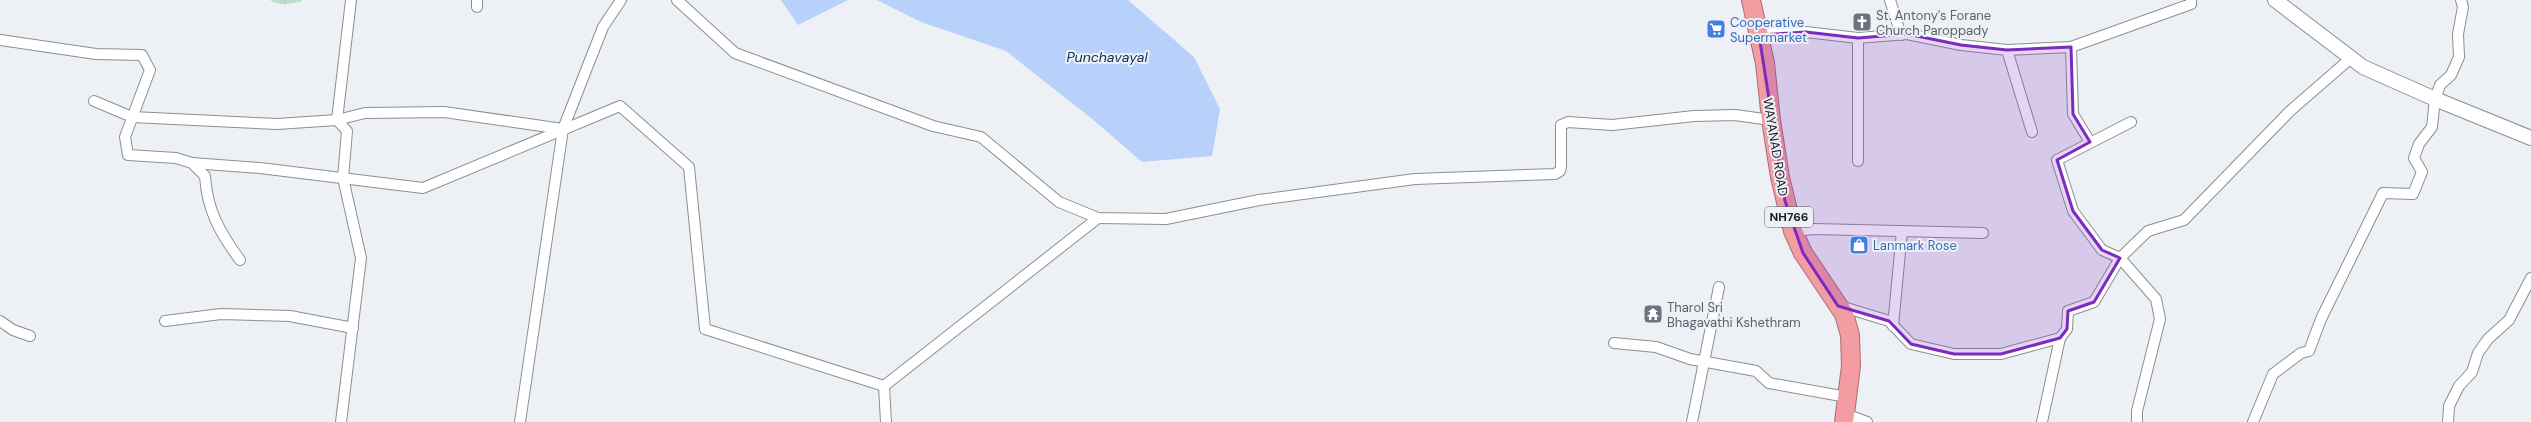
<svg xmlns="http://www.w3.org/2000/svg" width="2531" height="422" font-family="'DM Sans',sans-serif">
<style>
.wetland{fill:url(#wetland-marsh)}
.water{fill:#b8d1fa}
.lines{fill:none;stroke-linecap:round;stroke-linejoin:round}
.street-casing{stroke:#8b8f93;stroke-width:12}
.secondary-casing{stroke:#8b8f93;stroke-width:16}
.highway-casing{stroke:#a76f74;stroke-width:20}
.street{stroke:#fff;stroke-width:10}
.secondary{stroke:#fff;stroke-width:14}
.highway{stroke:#f39ca2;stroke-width:18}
.marked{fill:#7b2cbf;fill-opacity:0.2;stroke:#7b2cbf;stroke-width:3;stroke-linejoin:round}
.labels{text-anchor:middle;stroke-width:4;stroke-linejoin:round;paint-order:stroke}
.shield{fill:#edf1f6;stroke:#5a5c5f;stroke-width:1}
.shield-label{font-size:12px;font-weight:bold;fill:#1b1c1e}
.worship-label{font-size:13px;fill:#5b616d;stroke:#edf1f6;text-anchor:start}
.shop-label{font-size:13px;fill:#366cbe;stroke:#edf1f6;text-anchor:start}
.street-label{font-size:13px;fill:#1b1c1e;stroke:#edf1f6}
.water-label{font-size:14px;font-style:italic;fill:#0f2c5c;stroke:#edf1f6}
</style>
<defs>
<pattern id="wetland-marsh" width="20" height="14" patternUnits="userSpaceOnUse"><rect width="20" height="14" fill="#bcdfcb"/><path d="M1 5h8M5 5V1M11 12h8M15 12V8" fill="none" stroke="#a1bfae"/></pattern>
</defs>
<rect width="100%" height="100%" fill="#edf1f6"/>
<!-- wetland -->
<path class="wetland" d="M270,0H301V2C291,3 279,7 270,0Z"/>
<!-- water -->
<g class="water">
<path d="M781,0H848L798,25Z"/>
<path d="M877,0H1128L1194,57L1220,109L1212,156L1142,162L1091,118L1006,51L921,22Z"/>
</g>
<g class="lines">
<!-- street casing -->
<g class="street-casing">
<g id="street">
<path d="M477,0V7"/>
<path d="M677,0L735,53L933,126L981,137L1059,202L1098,218L1166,219L1259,200L1415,179L1555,174L1560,171L1561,167V125L1568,122L1612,125L1694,116L1735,115L1771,120"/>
<path d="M1890,0L1901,35"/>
<path d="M1759,35L1779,32H1806L1858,38L1907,34L1961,45L2007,50L2032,132"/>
<path d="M1858,38V161"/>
<path d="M0,40L96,54L142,55L150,70L125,137L128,155L176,158L192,163L205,176C207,210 220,233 240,260"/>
<path d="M2007,50L2071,47"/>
<path d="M94,101L132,117L277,124L337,120L365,113L444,112L563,129L520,422"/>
<path d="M2131,122L2057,160L2073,211L2102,250L2120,258L2148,231L2184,220L2290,111L2351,58"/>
<path d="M563,129L603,27L621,0"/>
<path d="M2090,142L2073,114L2071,47L2191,4V0"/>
<path d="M192,163L260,168L423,188L620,106L689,167L705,329L884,386L1098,218"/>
<path d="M1793,231L1814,229L1983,233"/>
<path d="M1840,306L1889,321L1911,344L1954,354H2001L2060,338L2067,329L2068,311L2094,302L2120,258L2156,299L2160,319L2137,411V422"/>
<path d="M0,321L13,330L30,336"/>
<path d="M165,321L221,314L290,316L353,328"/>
<path d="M1893,326L1902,231"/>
<path d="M1614,343L1656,347L1690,359L1756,371L1769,383L1847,397"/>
<path d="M884,386L886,422"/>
<path d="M1845,414L1867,422"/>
<path d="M341,422L361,258L343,178L347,131L337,120L351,0"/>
<path d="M1692,422L1719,287"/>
<path d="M2042,422L2060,338"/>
<path d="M2253,422L2273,374L2301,353L2309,351L2321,319L2383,193L2413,194L2422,172L2414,158L2419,144L2432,127L2435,99L2440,85L2451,75L2459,57L2458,34L2463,7L2461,0"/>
<path d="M2448,422L2449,406L2459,386L2472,372L2478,353L2488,339L2509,320L2531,278"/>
</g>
</g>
<!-- secondary casing -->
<g class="secondary-casing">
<path id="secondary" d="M2275,0L2363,67L2435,99L2531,138"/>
</g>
<!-- highway casing -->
<g class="highway-casing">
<path id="highway" d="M1751,0L1765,63L1771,120L1780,177L1793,231L1803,253L1844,314L1850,335L1851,366L1844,422"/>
</g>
<!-- street -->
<use href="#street" class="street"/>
<!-- secondary -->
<use href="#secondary" class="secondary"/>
<!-- highway -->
<use href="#highway" class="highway"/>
</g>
<!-- marked area -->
<path class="marked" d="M1806,32L1858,38L1907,34L1961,45L2007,50L2071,47L2073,114L2090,142L2057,160L2073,211L2102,250L2120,258L2094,302L2068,311L2067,329L2060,338L2001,354H1954L1911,344L1889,321L1838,306L1803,253L1785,201L1759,35Z"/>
<!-- icons -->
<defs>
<g id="church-square" transform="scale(1)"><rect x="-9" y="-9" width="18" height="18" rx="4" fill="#6b7280" stroke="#edf1f6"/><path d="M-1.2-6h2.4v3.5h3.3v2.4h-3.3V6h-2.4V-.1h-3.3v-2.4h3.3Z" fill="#fff"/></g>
<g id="supermarket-square" transform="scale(1)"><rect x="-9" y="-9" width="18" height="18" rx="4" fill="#3f7fe0" stroke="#edf1f6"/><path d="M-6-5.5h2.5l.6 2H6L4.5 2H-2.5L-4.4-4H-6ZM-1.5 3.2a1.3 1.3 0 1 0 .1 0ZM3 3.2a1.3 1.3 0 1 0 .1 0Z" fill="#fff"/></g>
<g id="shop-square" transform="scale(1)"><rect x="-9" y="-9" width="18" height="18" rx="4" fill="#3f7fe0" stroke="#edf1f6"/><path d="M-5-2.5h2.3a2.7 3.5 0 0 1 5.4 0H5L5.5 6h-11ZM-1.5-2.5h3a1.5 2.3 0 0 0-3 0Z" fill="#fff"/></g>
<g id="temple-square" transform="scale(1)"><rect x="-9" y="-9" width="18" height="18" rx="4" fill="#6b7280" stroke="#edf1f6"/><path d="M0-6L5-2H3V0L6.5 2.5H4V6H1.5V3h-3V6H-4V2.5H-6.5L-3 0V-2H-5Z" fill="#fff"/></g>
</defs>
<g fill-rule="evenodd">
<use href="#church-square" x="1862" y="22"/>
<use href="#supermarket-square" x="1716" y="29"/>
<use href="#shop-square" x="1859" y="245"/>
<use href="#temple-square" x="1653" y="314"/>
</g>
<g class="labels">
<!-- shield labels -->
<rect class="shield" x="1765" y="207" width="48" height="20" rx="3"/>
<g class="shield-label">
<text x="1789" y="221">NH766</text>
</g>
<!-- worship labels -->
<g class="worship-label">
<text x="1876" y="20">St. Antony's Forane<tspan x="1876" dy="15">Church Paroppady</tspan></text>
<text x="1667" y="312">Tharol Sri<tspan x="1667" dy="15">Bhagavathi Kshethram</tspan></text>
</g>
<!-- shop labels -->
<g class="shop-label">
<text x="1730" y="27">Cooperative<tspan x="1730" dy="15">Supermarket</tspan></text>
<text x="1873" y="250">Lanmark Rose</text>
</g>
<!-- street labels -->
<g class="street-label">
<text transform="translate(1776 147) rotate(81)" y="5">WAYANAD ROAD</text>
</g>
<!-- water labels -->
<g class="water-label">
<text x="1107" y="62">Punchavayal</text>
</g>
</g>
</svg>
